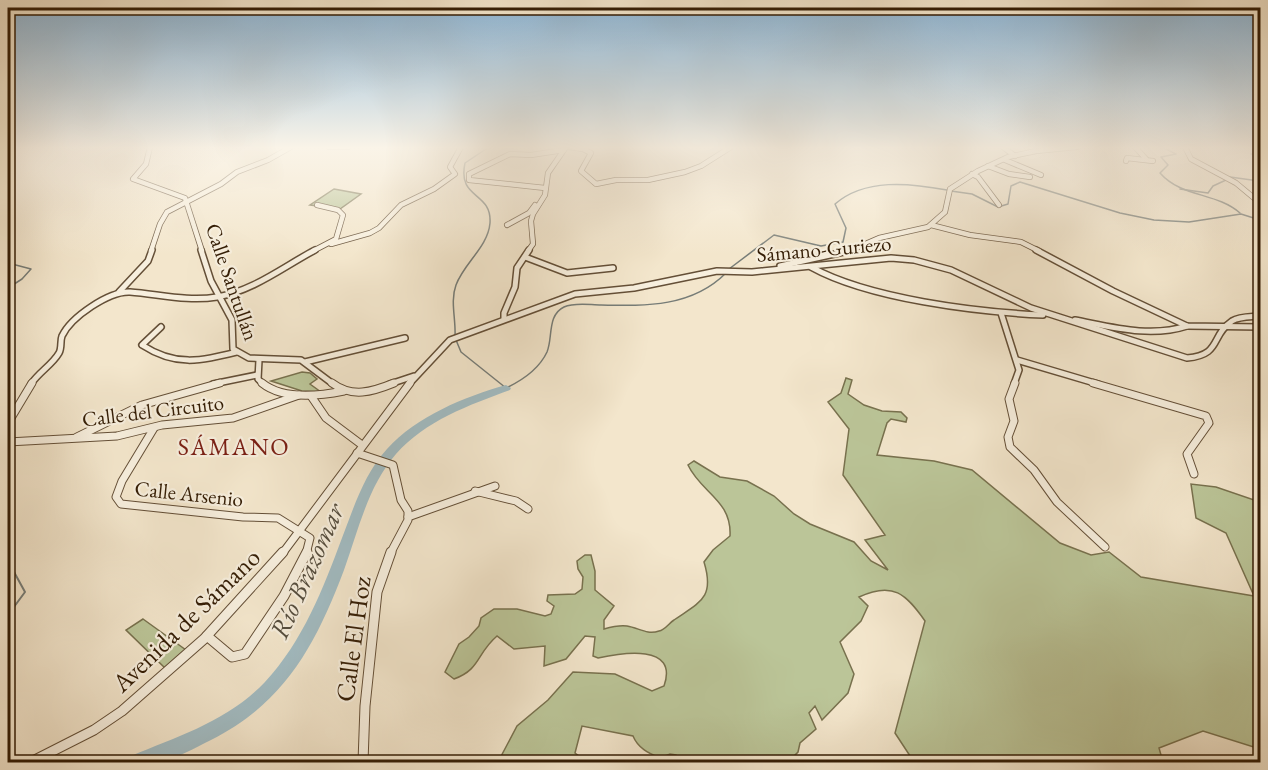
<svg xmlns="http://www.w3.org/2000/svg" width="1268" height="770" font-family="'EB Garamond',serif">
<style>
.green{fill:#bbc598;stroke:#78714e;stroke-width:1.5}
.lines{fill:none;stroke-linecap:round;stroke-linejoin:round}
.stream-far1{stroke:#767c77;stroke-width:1.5}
.stream{stroke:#767c77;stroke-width:2}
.river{fill:#a2bcc3;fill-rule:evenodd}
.minor-far3-casing{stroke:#644f37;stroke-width:6}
.minor-far2-casing{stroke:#644f37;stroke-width:8}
.minor-far1-casing{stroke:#644f37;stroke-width:9}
.minor-casing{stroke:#644f37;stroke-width:11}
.minor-far3{stroke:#f7efde;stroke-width:4.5}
.minor-far2{stroke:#f7efde;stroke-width:5}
.minor-far1{stroke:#f7efde;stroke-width:7}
.minor{stroke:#f7efde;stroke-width:9}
.labels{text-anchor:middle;stroke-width:4.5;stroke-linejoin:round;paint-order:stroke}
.street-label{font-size:21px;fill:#341d05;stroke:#f7efde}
.quarter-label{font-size:24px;letter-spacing:1.5px;fill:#7a1f14;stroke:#f7efde}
.near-street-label{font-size:26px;fill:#341d05;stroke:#f7efde}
.near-water-label{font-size:27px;font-style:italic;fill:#554d3e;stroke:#f7efde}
</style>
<rect width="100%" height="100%" fill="#f3e6cc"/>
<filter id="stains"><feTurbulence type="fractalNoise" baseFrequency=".00333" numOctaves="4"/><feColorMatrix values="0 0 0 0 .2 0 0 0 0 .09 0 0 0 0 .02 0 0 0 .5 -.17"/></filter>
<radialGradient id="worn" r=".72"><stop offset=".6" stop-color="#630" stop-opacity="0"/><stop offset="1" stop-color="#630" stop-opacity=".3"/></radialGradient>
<!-- green -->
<g class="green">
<path d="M334,189L361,194L340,209L310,205Z"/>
<path d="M302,372L310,373L317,379L310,384L321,392L302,391L271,381Z"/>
<path d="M846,378L852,380L848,394L864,405L882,411L901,412L907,418L906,422L891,419L887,423L877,455L934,461L972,470L1060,543L1091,555L1109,552L1141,577L1254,596L1226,533L1196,518L1191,484L1216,487L1260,502V749L1203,731L1159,748L1163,762H914L895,733L925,621C906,594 893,581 859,597L868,606L861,621L840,642L854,674L848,693L822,720L815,706L809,713L816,729L800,743L798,752L788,762H679L676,755L670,754L660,758C648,753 638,748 633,736L582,726L575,753L587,762H498L517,726L548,700L573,672L615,674L652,691L664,686C679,643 621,653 598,658L593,656L595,637L585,636L566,659L544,666L545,646L514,649L497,636C476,654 481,669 454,679L445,672L459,644L469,637L479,626L481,618L494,609H517L545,616L551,614L554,606L547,601L548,595L575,594L582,589L583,577L578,569L577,561L585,555H591L595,571V590L614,606L604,620V629C611,627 620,625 627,626C639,628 647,635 659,631C665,630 669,623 674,620C700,602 715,598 704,562L713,550L730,536C732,500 701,493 688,465L694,461L720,477L747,481L774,496L794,514L810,524L854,542L871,561L888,570L865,540L885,535L843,475L849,429L828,402L841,393Z"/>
<path d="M143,619L186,650L166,669L126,630Z"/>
</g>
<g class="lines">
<!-- stream-far1 -->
<g class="stream-far1">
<path d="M1162,147L1176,154L1161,157L1168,165L1160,173C1182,198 1216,192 1240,213"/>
<path d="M1260,150L1251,154L1260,158"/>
<path d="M1230,177L1259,181V174L1254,168L1260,163"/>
<path d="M1180,189L1208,193L1213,186L1226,180"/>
<path d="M951,191L972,194L998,207L1008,204L1011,186L1020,182L1120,213L1154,220L1189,222L1241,214L1260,220"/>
<path d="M8,248L12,264L31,269L22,279L8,288"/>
<path d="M729,269L774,235L821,246L843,242L846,228L835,204C865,178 910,183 947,190"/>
<path d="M455,336C456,319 450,301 456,285C464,263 488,247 490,223C492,191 457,200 465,163L489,147"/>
<path d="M456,340L461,352L506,388C523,380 539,369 547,352C553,338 547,315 564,307C575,302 590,305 601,305C647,306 692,307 726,273"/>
</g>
<!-- stream -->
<path class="stream" d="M8,561L25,592L8,615"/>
<!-- river -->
<path class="river" d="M506,385L511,388L510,390C469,405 425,421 396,454C368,486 358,531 344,570C316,644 285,703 211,740C195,748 177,758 160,762C151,764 139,762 129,762L131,756C179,736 228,721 265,682C303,641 323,589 342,538C354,507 364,474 387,449C417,416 464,397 506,385Z"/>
<!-- minor-far3 casing -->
<g class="minor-far3-casing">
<g id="minor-far3">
<path d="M150,147L146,164L133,179L185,198L202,251"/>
<path d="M329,147H348"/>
<path d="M568,147L583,149L591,153L581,171L596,184L616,180H648L685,172L701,166L731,147"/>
<path d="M1003,147L1015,156"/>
<path d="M1135,147L1146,159"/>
<path d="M1185,147L1191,159L1236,183L1260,203"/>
<path d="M1005,160L1041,175"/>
<path d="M1126,161L1127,158L1153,161"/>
<path d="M988,166L1009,174L1030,177"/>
<path d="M972,174L978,177L999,205"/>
<path d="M545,188L469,180V174L510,154L531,155L564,150"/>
<path d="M507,225L529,213L535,205"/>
<path d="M931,225L970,235L1021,242L1039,251"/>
<path d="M331,244L370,233L379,228L401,205L434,189L455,174L450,167L461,147"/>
<path d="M151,251L160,224L167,212L221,184L237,172L268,160L291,147"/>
<path d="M313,251L336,239L343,215L338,210L317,205"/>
<path d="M528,251L533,244L531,221L533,214L545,195L548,173L566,147"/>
<path d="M849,251L879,238L928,227L945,212L950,189L978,171L1008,157L1036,151L1077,147"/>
</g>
</g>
<!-- minor-far2 casing -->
<g class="minor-far2-casing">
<g id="minor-far2">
<path d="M201,250L211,281L232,320L233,349L249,358L301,360L333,384"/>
<path d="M1036,250L1113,291L1187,326L1260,327"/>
<path d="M525,257L567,273L613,268"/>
<path d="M780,266L853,250"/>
<path d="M811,267C869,299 977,312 1043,315"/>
<path d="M119,292L148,261L152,250"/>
<path d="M1001,313L1019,370L1014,384"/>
<path d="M504,319V313L515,287L517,268L529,250"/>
<path d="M1075,320C1112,327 1150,338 1187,326"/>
<path d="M161,327L142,345C176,367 200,361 237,352"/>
<path d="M259,360L258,379L263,384"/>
<path d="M1017,360L1098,384"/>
<path d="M305,362L405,338"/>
<path d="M31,384C39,372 52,365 59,353C62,348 60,341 62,336C71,317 109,291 130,292C158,294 188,302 217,297C253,291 283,267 315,250"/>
<path d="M213,384L257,375"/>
<path d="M390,384L414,376"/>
<path d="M409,384L450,340L575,294L634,288L717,271L752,272L891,258L914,260L951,270L1031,308L1187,358C1222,355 1210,336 1232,321C1240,316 1251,317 1260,316"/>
</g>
</g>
<!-- minor-far1 casing -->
<g class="minor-far1-casing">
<g id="minor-far1">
<path d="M262,383C283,400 319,396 344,391"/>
<path d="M332,383C352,398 372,392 394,383"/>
<path d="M1015,383L1009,399L1014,421L1008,437L1010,447L1034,470L1057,502L1105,547"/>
<path d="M1093,383L1206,416L1209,423L1187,454L1194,474"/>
<path d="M311,396L326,418L362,445"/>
<path d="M8,423L32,383"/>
<path d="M154,428L122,481L116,497L121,504L243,517L278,518L310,538L306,554"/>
<path d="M77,437L142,405L220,383"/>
<path d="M8,442L117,436L162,425L233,418L299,395"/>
<path d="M357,453L393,465L401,500L408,511V520L390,554"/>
<path d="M475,491L516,501L528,509"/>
<path d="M408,517L495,486"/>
<path d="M282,554L410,383"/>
</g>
</g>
<!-- minor casing -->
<g class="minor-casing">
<g id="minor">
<path d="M207,636L232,657L245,654L284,596L307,552"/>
<path d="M31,762L94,730L122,711L204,639L283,552"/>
<path d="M363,762L365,706L377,592L391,552"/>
</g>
</g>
<!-- minor-far3 -->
<use href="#minor-far3" class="minor-far3"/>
<!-- minor-far2 -->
<use href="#minor-far2" class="minor-far2"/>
<!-- minor-far1 -->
<use href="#minor-far1" class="minor-far1"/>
<!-- minor -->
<use href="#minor" class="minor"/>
</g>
<!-- sky -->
<linearGradient id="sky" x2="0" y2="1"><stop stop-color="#8cb7d9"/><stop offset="0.58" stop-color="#faf4e8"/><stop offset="1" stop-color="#faf4e8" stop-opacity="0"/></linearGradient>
<rect width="1268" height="255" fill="url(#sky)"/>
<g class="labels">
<!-- street labels -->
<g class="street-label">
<text transform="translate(824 249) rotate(-5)" y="7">Sámano-Guriezo</text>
<text transform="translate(232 282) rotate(71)" y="7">Calle Santullán</text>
<text transform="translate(153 411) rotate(-7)" y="7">Calle del Circuito</text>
<text transform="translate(189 494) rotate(6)" y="7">Calle Arsenio</text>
</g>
<!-- quarter labels -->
<g class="quarter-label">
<text x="234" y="455">SÁMANO</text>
</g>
<!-- near-street labels -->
<g class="near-street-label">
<text transform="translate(186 620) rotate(-44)" y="9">Avenida de Sámano</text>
<text transform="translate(353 639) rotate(-82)" y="9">Calle El Hoz</text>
</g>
<!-- near-water labels -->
<g class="near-water-label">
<text transform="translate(307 571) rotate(-66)" y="9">Río Brazomar</text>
</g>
</g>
<!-- margin -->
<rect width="1268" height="770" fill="none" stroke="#f3e6cc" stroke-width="30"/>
<rect x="9" y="9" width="1250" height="752" fill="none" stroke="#341d05" stroke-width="3"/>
<rect x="15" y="15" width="1238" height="740" fill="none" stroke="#341d05" stroke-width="1.5"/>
<rect width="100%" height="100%" filter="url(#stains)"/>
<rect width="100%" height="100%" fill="url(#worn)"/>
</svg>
